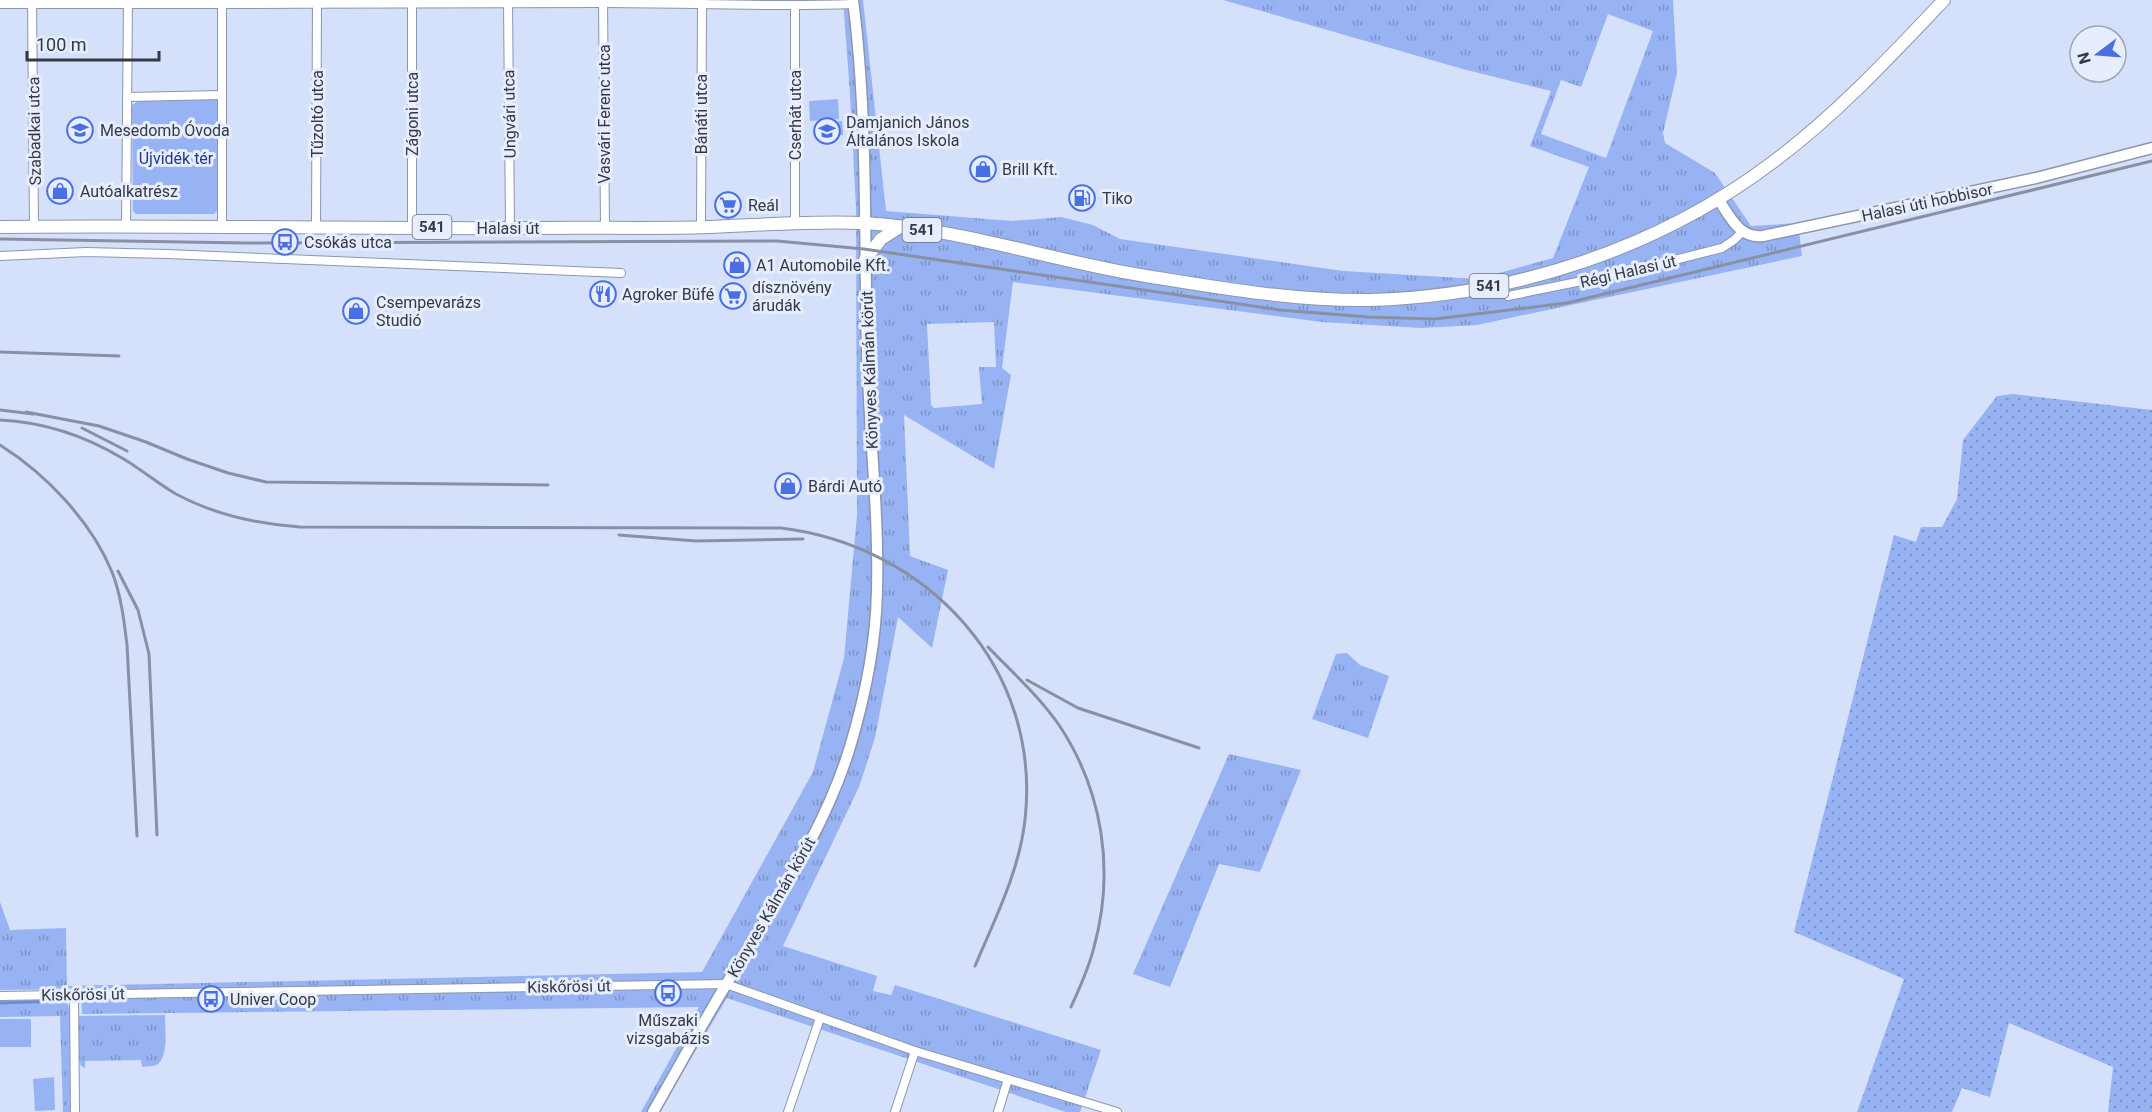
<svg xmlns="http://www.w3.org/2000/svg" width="2152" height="1112" font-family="Roboto,sans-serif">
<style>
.grass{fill:url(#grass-tufts);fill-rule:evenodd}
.park{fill:#98b3f3}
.garden{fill:url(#garden-dots)}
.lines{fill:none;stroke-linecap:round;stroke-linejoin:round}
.stream{stroke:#6e8bd4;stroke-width:3}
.street-casing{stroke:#8c96ad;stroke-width:10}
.secondary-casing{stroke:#8c96ad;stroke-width:13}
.primary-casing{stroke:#8c96ad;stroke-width:14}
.street{stroke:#fff;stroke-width:8}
.secondary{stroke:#fff;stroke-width:10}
.primary{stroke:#fff;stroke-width:12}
.rail{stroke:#8990a3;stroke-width:3}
.labels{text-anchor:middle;stroke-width:6;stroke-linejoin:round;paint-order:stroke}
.shield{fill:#e6edfd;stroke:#6a6f7b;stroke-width:1.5}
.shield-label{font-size:15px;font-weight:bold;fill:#353943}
.street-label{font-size:16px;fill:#353943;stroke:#e6edfd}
.poi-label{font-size:16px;fill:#353943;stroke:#e6edfd;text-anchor:start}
.park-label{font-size:16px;fill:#20398e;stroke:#e6edfd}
</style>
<defs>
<pattern id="grass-tufts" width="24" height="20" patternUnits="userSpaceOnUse" patternTransform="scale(1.5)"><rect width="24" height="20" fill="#98b3f3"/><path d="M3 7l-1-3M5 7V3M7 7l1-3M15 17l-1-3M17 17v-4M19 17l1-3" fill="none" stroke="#7d93c6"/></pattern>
<pattern id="garden-dots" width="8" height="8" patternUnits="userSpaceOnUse" patternTransform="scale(1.5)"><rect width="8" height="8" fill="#98b3f3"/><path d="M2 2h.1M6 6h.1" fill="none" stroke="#7d93c6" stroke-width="1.8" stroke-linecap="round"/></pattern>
</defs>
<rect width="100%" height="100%" fill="#d5e0fa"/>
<!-- grass -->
<g class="grass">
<path d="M843,0H863L886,211L1012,221L1061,217L1093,225L1120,239L1343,271L1478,279L1553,258L1589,167L1530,146L1551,91L1463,69L1223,0H1673L1677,73L1663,133L1665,143L1715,173L1751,226L1798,223L1802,256L1477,325L1421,328L1322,322L1013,282L1002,368L1011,375L994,469L904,415L910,556L948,570L932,648L898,617L875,738L859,787L783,946L877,976L873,991L891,995L895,985L1101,1050L1080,1112H1066L727,998L659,1112H641L699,1007L82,1014L81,989L0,990V902L10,930L66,928L67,986L702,972L813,772L844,658L857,515L856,208L850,94ZM1608,14L1653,31L1606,158L1541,134L1561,80L1581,87ZM994,322L996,367H979L982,404L934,408L931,405L927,324Z"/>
<path d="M1347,653L1360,665L1389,676L1368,738L1312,719L1336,654Z"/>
<path d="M1229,754L1301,770L1260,872L1219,864L1170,987L1133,974Z"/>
<path d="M59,999L66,1001L70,1009L71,1112H63L60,1016L0,1017V1001Z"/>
<path d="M165,1015C165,1027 169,1059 156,1065C152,1067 146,1066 142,1067L141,1060L85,1061V1068L81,1066L79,1059L78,1016Z"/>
</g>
<!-- park -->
<g class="park">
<path d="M215,98L220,101L218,210L214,214H136L133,211L132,105L140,100Z"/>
<path d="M838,99L839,119L810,121L809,101Z"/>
<path d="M842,121L843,135L817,137V122Z"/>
<rect x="0" y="1019" width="31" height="28"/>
<path d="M54,1077L55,1110L35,1111L33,1079Z"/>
</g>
<!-- garden -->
<path class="garden" d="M2013,394L2152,410V1112H2108L2113,1067L2009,1023L1990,1097L1962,1088L1952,1112H1857L1904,979L1794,932L1894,535L1916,542L1921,527H1942L1957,499L1963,440L1997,396Z"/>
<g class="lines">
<!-- stream -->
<path class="stream" d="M0,1003L61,1001"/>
<!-- street casing -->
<g class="street-casing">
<g id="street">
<path d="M32,0L34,227"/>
<path d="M508,0L510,228"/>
<path d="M603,0L605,227"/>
<path d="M0,4C201,5 403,3 604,3C687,3 770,7 853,4"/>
<path d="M127,97L222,95"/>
<path d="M795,224V6"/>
<path d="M126,227L128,1"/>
<path d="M316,227L317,1"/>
<path d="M412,227V1"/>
<path d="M701,227L702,0"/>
<path d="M222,228V1"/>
<path d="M0,256L86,252L167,254L621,273"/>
<path d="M1508,296L1631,271L1722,248L1734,240L1742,232"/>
<path d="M74,995L75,1112"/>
<path d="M0,996L726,984L915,1051L1117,1112"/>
<path d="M788,1112L820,1018"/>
<path d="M895,1112L915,1051"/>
<path d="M998,1112L1008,1079"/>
</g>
</g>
<!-- secondary casing -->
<g class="secondary-casing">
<g id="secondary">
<path d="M1718,199C1730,216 1739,239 1763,236L2036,178L2152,148"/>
<path d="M653,1112C681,1063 708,1013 738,965C780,895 826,826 850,747C865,697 876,643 877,591C879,511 869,431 867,351C864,234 868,116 853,0"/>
</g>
</g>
<!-- primary casing -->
<g class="primary-casing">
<g id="primary">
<path d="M0,227C178,225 356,229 534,228C593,227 651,229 709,227C760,225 812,221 863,223C959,228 1052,261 1146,276C1220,288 1295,301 1370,300C1513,296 1658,249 1773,162C1836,115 1890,57 1944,0"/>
<path d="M865,260L881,239L900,227"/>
</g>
</g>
<!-- street -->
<use href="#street" class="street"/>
<!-- secondary -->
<use href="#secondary" class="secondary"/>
<!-- primary -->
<use href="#primary" class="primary"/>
<!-- rail -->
<g class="rail">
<path d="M0,239L246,243L777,241L864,249L1280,310L1368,317L1435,319L1567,303L2152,161"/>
<path d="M0,352L119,356"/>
<path d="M0,410L33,414"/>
<path d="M26,412L99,426L146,442L187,459L228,473L266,482L548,485"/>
<path d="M0,420C43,422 85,436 122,458C141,469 157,483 176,494C215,515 257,524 300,527L781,528C928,546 1042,668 1025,820C1019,872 995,919 975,966"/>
<path d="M82,428L127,451"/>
<path d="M0,445C46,474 91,521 112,572C121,595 124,620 127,645L137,836"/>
<path d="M619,535L696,541L803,539"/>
<path d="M118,571L138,610L149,654L157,835"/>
<path d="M988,647C1012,672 1039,696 1059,725C1103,791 1115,871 1094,947C1089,968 1080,987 1071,1007"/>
<path d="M1027,680L1078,708L1199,748"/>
</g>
</g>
<!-- icons -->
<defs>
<g id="school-ring" transform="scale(1.35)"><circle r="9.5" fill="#e6edfd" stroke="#496fe2" stroke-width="1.5"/><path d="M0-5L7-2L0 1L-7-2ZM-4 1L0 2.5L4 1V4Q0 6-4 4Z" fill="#496fe2"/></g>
<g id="shop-ring" transform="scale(1.35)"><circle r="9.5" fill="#e6edfd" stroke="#496fe2" stroke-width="1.5"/><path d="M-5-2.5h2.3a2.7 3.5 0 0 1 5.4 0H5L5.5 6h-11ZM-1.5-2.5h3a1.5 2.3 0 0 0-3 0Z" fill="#496fe2"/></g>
<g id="fuel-ring" transform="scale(1.35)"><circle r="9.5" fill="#e6edfd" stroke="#496fe2" stroke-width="1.5"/><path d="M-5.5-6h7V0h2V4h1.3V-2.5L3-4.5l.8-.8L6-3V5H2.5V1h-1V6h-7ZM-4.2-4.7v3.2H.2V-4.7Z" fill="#496fe2"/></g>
<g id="supermarket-ring" transform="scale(1.35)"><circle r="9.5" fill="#e6edfd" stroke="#496fe2" stroke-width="1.5"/><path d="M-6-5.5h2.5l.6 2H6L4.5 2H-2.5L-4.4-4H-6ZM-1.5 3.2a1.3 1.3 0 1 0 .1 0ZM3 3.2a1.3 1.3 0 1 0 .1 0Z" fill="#496fe2"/></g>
<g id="bus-ring" transform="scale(1.35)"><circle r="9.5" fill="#e6edfd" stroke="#496fe2" stroke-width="1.5"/><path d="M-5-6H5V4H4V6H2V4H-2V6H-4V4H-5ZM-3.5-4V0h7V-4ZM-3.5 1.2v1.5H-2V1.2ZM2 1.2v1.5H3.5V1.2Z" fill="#496fe2"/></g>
<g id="restaurant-ring" transform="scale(1.35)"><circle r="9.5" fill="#e6edfd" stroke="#496fe2" stroke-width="1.5"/><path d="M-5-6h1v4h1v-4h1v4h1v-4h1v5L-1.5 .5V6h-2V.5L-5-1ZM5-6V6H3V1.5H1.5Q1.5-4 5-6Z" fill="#496fe2"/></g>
</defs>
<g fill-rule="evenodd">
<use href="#school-ring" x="80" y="130"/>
<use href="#school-ring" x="827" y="131"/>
<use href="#shop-ring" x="983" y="169"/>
<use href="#shop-ring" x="60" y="191"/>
<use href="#fuel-ring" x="1082" y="198"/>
<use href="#supermarket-ring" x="728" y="205"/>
<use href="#bus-ring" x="285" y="242"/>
<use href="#shop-ring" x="737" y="265"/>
<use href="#restaurant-ring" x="603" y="294"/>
<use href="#supermarket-ring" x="733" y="296"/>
<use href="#shop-ring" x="356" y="311"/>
<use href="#shop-ring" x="788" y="486"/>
<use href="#bus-ring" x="668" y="993"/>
<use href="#bus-ring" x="211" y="999"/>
</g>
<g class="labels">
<!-- shield labels -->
<g class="shield">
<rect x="412.5" y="215" width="39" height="24" rx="4.5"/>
<rect x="902.5" y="218" width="39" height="24" rx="4.5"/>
<rect x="1469.5" y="274" width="39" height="24" rx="4.5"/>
</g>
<g class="shield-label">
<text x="432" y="232">541</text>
<text x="922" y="235">541</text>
<text x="1489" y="291">541</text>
</g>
<!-- street labels -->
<g class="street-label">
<text transform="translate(317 114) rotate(-90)" y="6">Tűzoltó utca</text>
<text transform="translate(412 114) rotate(-90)" y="6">Zágoni utca</text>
<text transform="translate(509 114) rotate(-91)" y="6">Ungvári utca</text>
<text transform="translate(604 114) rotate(-90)" y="6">Vasvári Ferenc utca</text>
<text transform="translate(701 114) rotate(-90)" y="6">Bánáti utca</text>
<text transform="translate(795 115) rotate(-90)" y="6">Cserhát utca</text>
<text transform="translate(34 131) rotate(-91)" y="6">Szabadkai utca</text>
<text transform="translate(1927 202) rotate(-12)" y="6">Halasi úti hobbisor</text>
<text x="508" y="234">Halasi út</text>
<text transform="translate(1628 271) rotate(-13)" y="6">Régi Halasi út</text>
<text transform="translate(869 370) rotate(-92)" y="6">Könyves Kálmán körút</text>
<text transform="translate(771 907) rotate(-60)" y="6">Könyves Kálmán körút</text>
<text transform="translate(569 986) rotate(-1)" y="6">Kiskőrösi út</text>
<text transform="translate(83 994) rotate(-1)" y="6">Kiskőrösi út</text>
</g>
<!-- poi labels -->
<g class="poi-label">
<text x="846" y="128">Damjanich János<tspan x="846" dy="18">Általános Iskola</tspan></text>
<text x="100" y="136">Mesedomb Óvoda</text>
<text x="1002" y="175">Brill Kft.</text>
<text x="80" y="197">Autóalkatrész</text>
<text x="1102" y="204">Tiko</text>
<text x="748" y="211">Reál</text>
<text x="304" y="248">Csókás utca</text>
<text x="756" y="271">A1 Automobile Kft.</text>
<text x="752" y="293">dísznövény<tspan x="752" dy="18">árudák</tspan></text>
<text x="622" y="300">Agroker Büfé</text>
<text x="376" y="308">Csempevarázs<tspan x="376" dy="18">Studió</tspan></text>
<text x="808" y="492">Bárdi Autó</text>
<text x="230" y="1005">Univer Coop</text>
<text x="668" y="1026" text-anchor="middle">Műszaki<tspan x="668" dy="18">vizsgabázis</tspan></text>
</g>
<!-- park labels -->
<g class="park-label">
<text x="176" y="164">Újvidék tér</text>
</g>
</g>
<!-- north arrow -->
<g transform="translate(2098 54) rotate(254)"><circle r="28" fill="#e6edfd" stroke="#9fa5b3" stroke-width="1.5"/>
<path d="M0-4.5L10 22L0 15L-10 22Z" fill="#496fe2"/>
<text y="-9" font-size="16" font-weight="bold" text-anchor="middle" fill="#353943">N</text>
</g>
<!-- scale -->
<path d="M27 51v9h132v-9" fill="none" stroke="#353943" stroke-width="3"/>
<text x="36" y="51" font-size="18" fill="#353943" stroke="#e6edfd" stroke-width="4.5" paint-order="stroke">100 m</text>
</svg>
